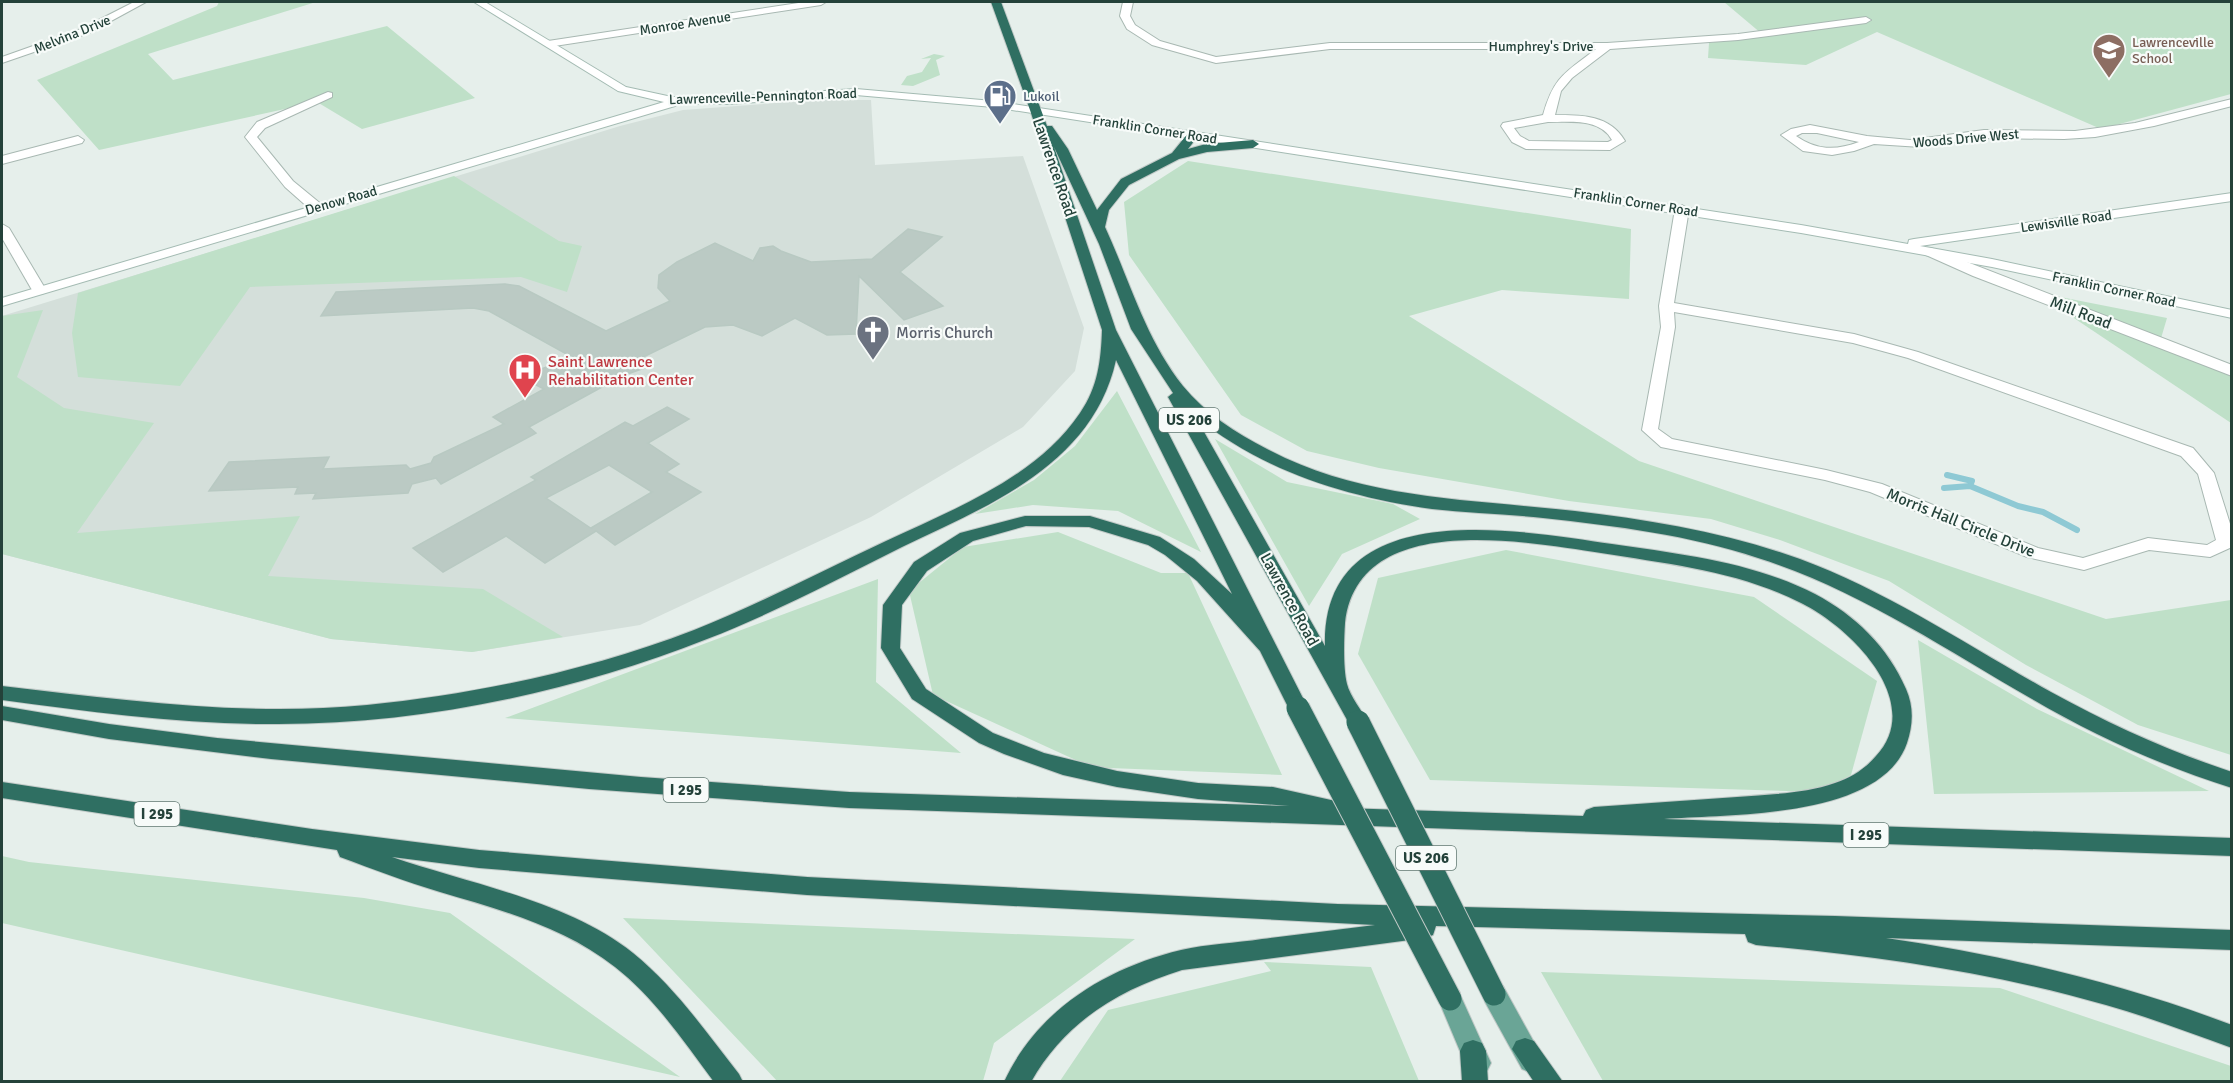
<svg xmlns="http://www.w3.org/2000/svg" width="2233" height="1083" font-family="Signika,sans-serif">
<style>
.built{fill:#d4dfda}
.green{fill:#bfe0c8}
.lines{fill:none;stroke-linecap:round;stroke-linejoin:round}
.stream{stroke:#8ec9d4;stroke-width:6}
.building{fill:#bbcac4;stroke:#b8c9c2;stroke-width:1.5;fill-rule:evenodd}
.street-casing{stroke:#a8b8b2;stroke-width:2}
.secondary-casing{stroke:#a4bbb3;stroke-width:2}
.primary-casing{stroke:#c2cac8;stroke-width:2}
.highway-casing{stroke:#c2cac8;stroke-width:2}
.street{fill:#fff;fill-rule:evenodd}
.secondary{fill:#fff;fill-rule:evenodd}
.primary{fill:#6aa596;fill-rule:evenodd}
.highway{fill:#2f6f62;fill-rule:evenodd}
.highway-bridge-casing{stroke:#c2cac8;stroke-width:25;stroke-linecap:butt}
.highway-bridge{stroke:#2f6f62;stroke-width:23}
.labels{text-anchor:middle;stroke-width:4.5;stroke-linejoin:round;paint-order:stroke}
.far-street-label{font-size:14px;fill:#24423a;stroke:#f7fbf9}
.far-education-label{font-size:14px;fill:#785e54;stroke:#f7fbf9;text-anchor:start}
.far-service-label{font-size:14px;fill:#4e5e75;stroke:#f7fbf9;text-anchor:start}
.shield{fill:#f7fbf9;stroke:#637a73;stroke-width:1.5}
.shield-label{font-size:15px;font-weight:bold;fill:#24423a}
.street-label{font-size:16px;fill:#24423a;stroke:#f7fbf9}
.worship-label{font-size:16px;fill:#5b616d;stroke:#f7fbf9;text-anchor:start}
.health-label{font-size:16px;fill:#be3a42;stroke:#f7fbf9;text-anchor:start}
</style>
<rect width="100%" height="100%" fill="#e6efeb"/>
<!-- built -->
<path class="built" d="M816,100H871L875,165L1023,156L1084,328L1075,371L1023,427L871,517L640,625L472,652L331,639L2,554V316L620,126L683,110Z"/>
<!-- green -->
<g class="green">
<path d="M219,2H316L148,54L173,80L387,26L475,98L362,129L317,102L99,150L37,80L217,6Z"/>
<path d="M1724,2H2231V94L2101,129L1877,32L1806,65L1708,58L1709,43L1762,34Z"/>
<path d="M934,54L945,56L936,60L940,75L913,86L901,85L907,76L922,72L931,58L921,59Z"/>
<path d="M1188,161L1631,229L1629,299L1502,290L1409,316L1639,461L2106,619L2231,600V755L2138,725L2026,665L1889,581L1780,540L1711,519L1569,501L1379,468L1307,451L1241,415L1129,255L1124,202Z"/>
<path d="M454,176L559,241L582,246L567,292L521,277L250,287L180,386L78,377L72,333L78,293Z"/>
<path d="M2035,292L2167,318L2159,345L2231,373V423Z"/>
<path d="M43,310L17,377L64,408L154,423L77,533L300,516L268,576L483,589L563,637L472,652L331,639L2,554V316Z"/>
<path d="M1117,391L1201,552L1118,511L1033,505L975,514L1034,480L1075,446Z"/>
<path d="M1215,439L1287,482L1393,504L1420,519L1342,554L1309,606Z"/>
<path d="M1058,532L1161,573H1188L1282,775L1085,767L1080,762L933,695L909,591L963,547Z"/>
<path d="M1506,550L1754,597L1877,681L1851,775L1822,792L1430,780L1358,654L1378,578Z"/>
<path d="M878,579L876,682L961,753L505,718Z"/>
<path d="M1918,640L2037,709L2209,791L1934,794Z"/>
<path d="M2,856L29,862L364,898L450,913L680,1077L2,923Z"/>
<path d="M623,918L1135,939L994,1043L983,1081L778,1082Z"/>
<path d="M1264,962L1371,967L1419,1081H1060L1108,1010L1271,971Z"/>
<path d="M1541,972L2000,988L2231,1066V1081H1603Z"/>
</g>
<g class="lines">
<!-- stream -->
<g class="stream">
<path d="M1947,475L1972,481L1970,486"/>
<path d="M1944,488L1970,486L2018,506L2043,512L2077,530"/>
</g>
</g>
<!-- building -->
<g class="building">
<path d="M908,229L942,237L900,272L943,306L904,320L859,276L856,334L827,335L795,318L762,336L733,325L705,327L639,359L650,366L622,376L529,427L536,433L441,484L436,478L412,484L408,493L313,499L316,493L295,494L298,487L209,491L229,462L329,457L323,469L406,465L410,469L431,463L434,457L504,424L493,417L544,389L530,382L536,371L572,357L489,311L473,308L321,316L336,292L505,284L519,286L606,331L670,301L658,288L659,275L677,262L715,243L753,261L760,248L773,246L781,251L811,262L872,259Z"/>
<path d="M667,407L689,419L648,443L679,464L666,472L701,492L615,545L596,531L545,563L506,536L443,572L413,548L536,480L531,477L625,422L633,426ZM609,465L652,492L591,528L592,529L546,498Z"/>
</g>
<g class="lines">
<!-- street casing -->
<g class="street-casing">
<g id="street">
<path d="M134,2H146L89,33L2,63V57L81,29Z"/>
<path d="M805,2H826L821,5L548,47L543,44L548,41Z"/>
<path d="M1123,2H1133L1130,16L1135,25L1160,41L1216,57L1330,43H1607L1738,34L1866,17L1871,20L1866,23L1738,40L1610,49L1572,78L1561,91L1555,115C1582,115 1610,115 1625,141L1610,150L1526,149L1512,142L1501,126L1503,123L1543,115C1554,76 1565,73 1596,49H1330L1216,63L1152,45L1127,29L1120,16ZM1548,122C1570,122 1600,118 1612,140L1608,142L1529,141L1520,136L1514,128Z"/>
<path d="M328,92L332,93V97L265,128L257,137L293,181L321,204L323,207L321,210H311L285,187L245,137L257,122Z"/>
<path d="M2232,99V106L2154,126L2095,137L2064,139L1984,138L1921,147L1874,144L1854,151L1832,155L1803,151L1781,135L1791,129L1810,125L1867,136L1910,140L1984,130L2075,131L2135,123ZM1802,133H1817L1859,142C1835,151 1816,150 1796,136Z"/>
<path d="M78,136L84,140L82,143L2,164V156Z"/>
<path d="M1682,205L1689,209L1674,303L1854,334L1918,352L2193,448L2214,473L2232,530V547L2210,557L2149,550L2084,570L2027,557L1870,492L1825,480L1661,447L1642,430L1661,327L1659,306L1675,209ZM1674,312L1853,343L1908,358L2181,456L2198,474L2216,540L2207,545L2148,538L2083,558L2038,548L1882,484L1826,470L1672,439L1658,429L1675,327Z"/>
<path d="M2,224L9,228L46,290L44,293L39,294L32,290L2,238Z"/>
<path d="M1931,248L2232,365V376L1973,276L1926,255L1924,252L1926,249Z"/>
</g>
</g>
<!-- secondary casing -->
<g class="secondary-casing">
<path id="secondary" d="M474,2H485L626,87L672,97H728L856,89L993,101L1801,225L1908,244L1909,240L1914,239L2232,193V201L1920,246L1992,259L2232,310V318L1992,267L1801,233L993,107L856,95L728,104H677L675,106L2,306V298L664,102L618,91Z"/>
</g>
<!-- primary casing -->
<g class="primary-casing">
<g id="primary">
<path d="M1494,983L1503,986L1540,1053L1544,1061L1540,1069L1531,1073L1522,1069L1485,1002L1482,994L1485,986Z"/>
<path d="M1450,988L1459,991L1462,999L1491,1063L1487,1071L1478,1075L1469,1071L1465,1063L1438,999L1441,991Z"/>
</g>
</g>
<!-- highway casing -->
<g class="highway-casing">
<g id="highway">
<path d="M991,2H1001L1047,126H1052L1068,149L1097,210L1121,179L1172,153L1189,132L1193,131L1199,135L1188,149L1206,144L1253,140L1259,144L1253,148L1207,152L1179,159L1129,185L1109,210L1105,227C1130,281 1145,338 1183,386C1205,413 1236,433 1267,449C1363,500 1469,499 1575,511C1651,520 1728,533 1800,559C1889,592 1968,646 2051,692C2109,724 2169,751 2232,772V788C2162,766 2095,736 2032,699C1943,648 1857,589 1758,558C1689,535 1616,526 1543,518C1506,514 1469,513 1432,509C1346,497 1262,471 1195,416L1325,646C1322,494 1517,530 1612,544C1680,554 1753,562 1815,594C1855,615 1888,647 1906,689C1914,707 1913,725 1907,743C1881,819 1730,814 1664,819L2232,838V856L849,808L589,789L271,759L109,739L2,720V706L109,724L217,738L641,777L849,792L1289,806L1198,799L1117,787L1063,775L1004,754L979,743L912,699L881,648L883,605L914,562L960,533L1025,516H1090L1160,537L1194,559L1232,594L1116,360C1093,464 990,505 902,547C838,579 774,613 707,639C572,692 423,724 278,724C186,725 93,712 2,700V686C123,700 245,717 367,705C478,694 590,670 694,630C759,604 822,571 886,541C954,509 1036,478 1080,413C1098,387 1101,360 1102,330L1030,110ZM1054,147L1099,244L1131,329L1173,393L1168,397L1351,727L1358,729L1365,727L1368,722C1362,711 1350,696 1347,684C1343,668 1344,639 1345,623C1358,509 1526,542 1601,553C1669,564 1737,571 1799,602C1848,625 1927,701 1876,756C1866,768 1851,778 1835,783C1804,794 1770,794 1737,797C1689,800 1642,804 1594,807L1586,810L1583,816L1343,808L1340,802L1273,787L1198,783L1117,771L1044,753L993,733L926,689L900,648L902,605L927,571L973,541L1026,526L1089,527L1148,545L1165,555L1197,581L1260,651L1291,713L1298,715L1305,713L1308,708L1116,330Z"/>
<path d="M2,782L312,829L479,850L807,877L1337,904L1835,916L2232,930V950L1886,938C2004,955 2120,983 2232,1025V1048C2190,1033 2149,1017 2106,1005C1992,972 1875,956 1756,945L1748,942L1745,934L1436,926L1433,935L1425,938L1182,970C1118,990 1065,1022 1031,1082H1004C1037,1010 1106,968 1181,950C1207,944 1236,943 1262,939C1300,934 1338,930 1375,925L807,895L479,868L392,857C470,884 568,901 633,953C675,987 706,1032 739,1074L743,1082H714C684,1042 655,998 615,967C564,927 501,910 440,892C406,882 373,869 340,857L337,850L2,798Z"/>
<path d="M1525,1038L1534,1041L1563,1082H1534L1512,1049L1516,1041Z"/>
<path d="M1473,1040L1482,1043L1486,1051L1488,1082H1462L1460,1051L1464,1043Z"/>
</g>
</g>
<!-- street -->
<use href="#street" class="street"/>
<!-- secondary -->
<use href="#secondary" class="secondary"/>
<!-- primary -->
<use href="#primary" class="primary"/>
<!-- highway -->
<use href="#highway" class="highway"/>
<!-- highway-bridge casing -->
<g class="highway-bridge-casing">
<g id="highway-bridge">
<path d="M1298,708L1450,999"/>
<path d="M1358,722L1494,994"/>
</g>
</g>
<!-- highway-bridge -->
<use href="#highway-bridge" class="highway-bridge"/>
</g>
<!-- icons -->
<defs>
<g id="school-pin" transform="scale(1.725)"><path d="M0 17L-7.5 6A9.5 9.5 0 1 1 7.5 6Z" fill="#8d6e63" stroke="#f7fbf9"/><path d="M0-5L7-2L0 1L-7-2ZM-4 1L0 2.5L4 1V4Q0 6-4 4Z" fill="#fff"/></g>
<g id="fuel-pin" transform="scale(1.725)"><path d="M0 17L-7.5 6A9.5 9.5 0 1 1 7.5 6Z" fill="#5c6f8a" stroke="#f7fbf9"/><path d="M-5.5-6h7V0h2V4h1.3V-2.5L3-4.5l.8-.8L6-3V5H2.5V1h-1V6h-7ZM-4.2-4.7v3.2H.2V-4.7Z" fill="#fff"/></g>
<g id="church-pin" transform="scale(1.725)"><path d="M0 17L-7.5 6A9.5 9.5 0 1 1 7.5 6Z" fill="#6b7280" stroke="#f7fbf9"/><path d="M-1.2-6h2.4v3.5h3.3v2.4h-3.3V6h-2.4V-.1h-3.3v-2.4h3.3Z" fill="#fff"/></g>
<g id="hospital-pin" transform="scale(1.725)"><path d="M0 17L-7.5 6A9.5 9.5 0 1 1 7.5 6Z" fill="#e0444e" stroke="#f7fbf9"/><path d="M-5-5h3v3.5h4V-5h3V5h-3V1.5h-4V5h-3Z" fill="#fff"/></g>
</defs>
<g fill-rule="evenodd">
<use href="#school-pin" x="2109" y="50"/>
<use href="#fuel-pin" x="1000" y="96"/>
<use href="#church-pin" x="873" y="332"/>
<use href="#hospital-pin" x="525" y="370"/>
</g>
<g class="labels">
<!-- far-street labels -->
<g class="far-street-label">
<text transform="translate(685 23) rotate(-9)" y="5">Monroe Avenue</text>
<text transform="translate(72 34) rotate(-22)" y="5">Melvina Drive</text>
<text x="1541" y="51">Humphrey's Drive</text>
<text transform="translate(763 96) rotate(-2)" y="5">Lawrenceville-Pennington Road</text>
<text transform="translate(1155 129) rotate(9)" y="5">Franklin Corner Road</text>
<text transform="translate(1966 138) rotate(-5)" y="5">Woods Drive West</text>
<text transform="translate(341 200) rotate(-16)" y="5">Denow Road</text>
<text transform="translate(1636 202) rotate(9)" y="5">Franklin Corner Road</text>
<text transform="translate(2066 221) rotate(-8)" y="5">Lewisville Road</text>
<text transform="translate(2114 289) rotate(12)" y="5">Franklin Corner Road</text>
</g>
<!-- far-education labels -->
<g class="far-education-label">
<text x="2132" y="47">Lawrenceville<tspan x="2132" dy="16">School</tspan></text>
</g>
<!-- far-service labels -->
<g class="far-service-label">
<text x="1023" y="101">Lukoil</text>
</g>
<!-- shield labels -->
<g class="shield">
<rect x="1159" y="408" width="60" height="24" rx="4.5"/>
<rect x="663.5" y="778" width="45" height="24" rx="4.5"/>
<rect x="134.5" y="802" width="45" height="24" rx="4.5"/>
<rect x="1843.5" y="823" width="45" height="24" rx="4.5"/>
<rect x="1396" y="846" width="60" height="24" rx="4.5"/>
</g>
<g class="shield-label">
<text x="1189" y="425">US 206</text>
<text x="686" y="795">I 295</text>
<text x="157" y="819">I 295</text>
<text x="1866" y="840">I 295</text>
<text x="1426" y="863">US 206</text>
</g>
<!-- street labels -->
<g class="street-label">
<text transform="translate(1055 167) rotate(71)" y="6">Lawrence Road</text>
<text transform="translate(2081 312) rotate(21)" y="6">Mill Road</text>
<text transform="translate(1961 522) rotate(22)" y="6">Morris Hall Circle Drive</text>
<text transform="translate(1290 599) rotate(61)" y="6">Lawrence Road</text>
</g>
<!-- worship labels -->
<g class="worship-label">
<text x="896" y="338">Morris Church</text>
</g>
<!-- health labels -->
<g class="health-label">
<text x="548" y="367">Saint Lawrence<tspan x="548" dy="18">Rehabilitation Center</tspan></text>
</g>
</g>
<!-- border -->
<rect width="2233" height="1083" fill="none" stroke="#24423a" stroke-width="6"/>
</svg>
